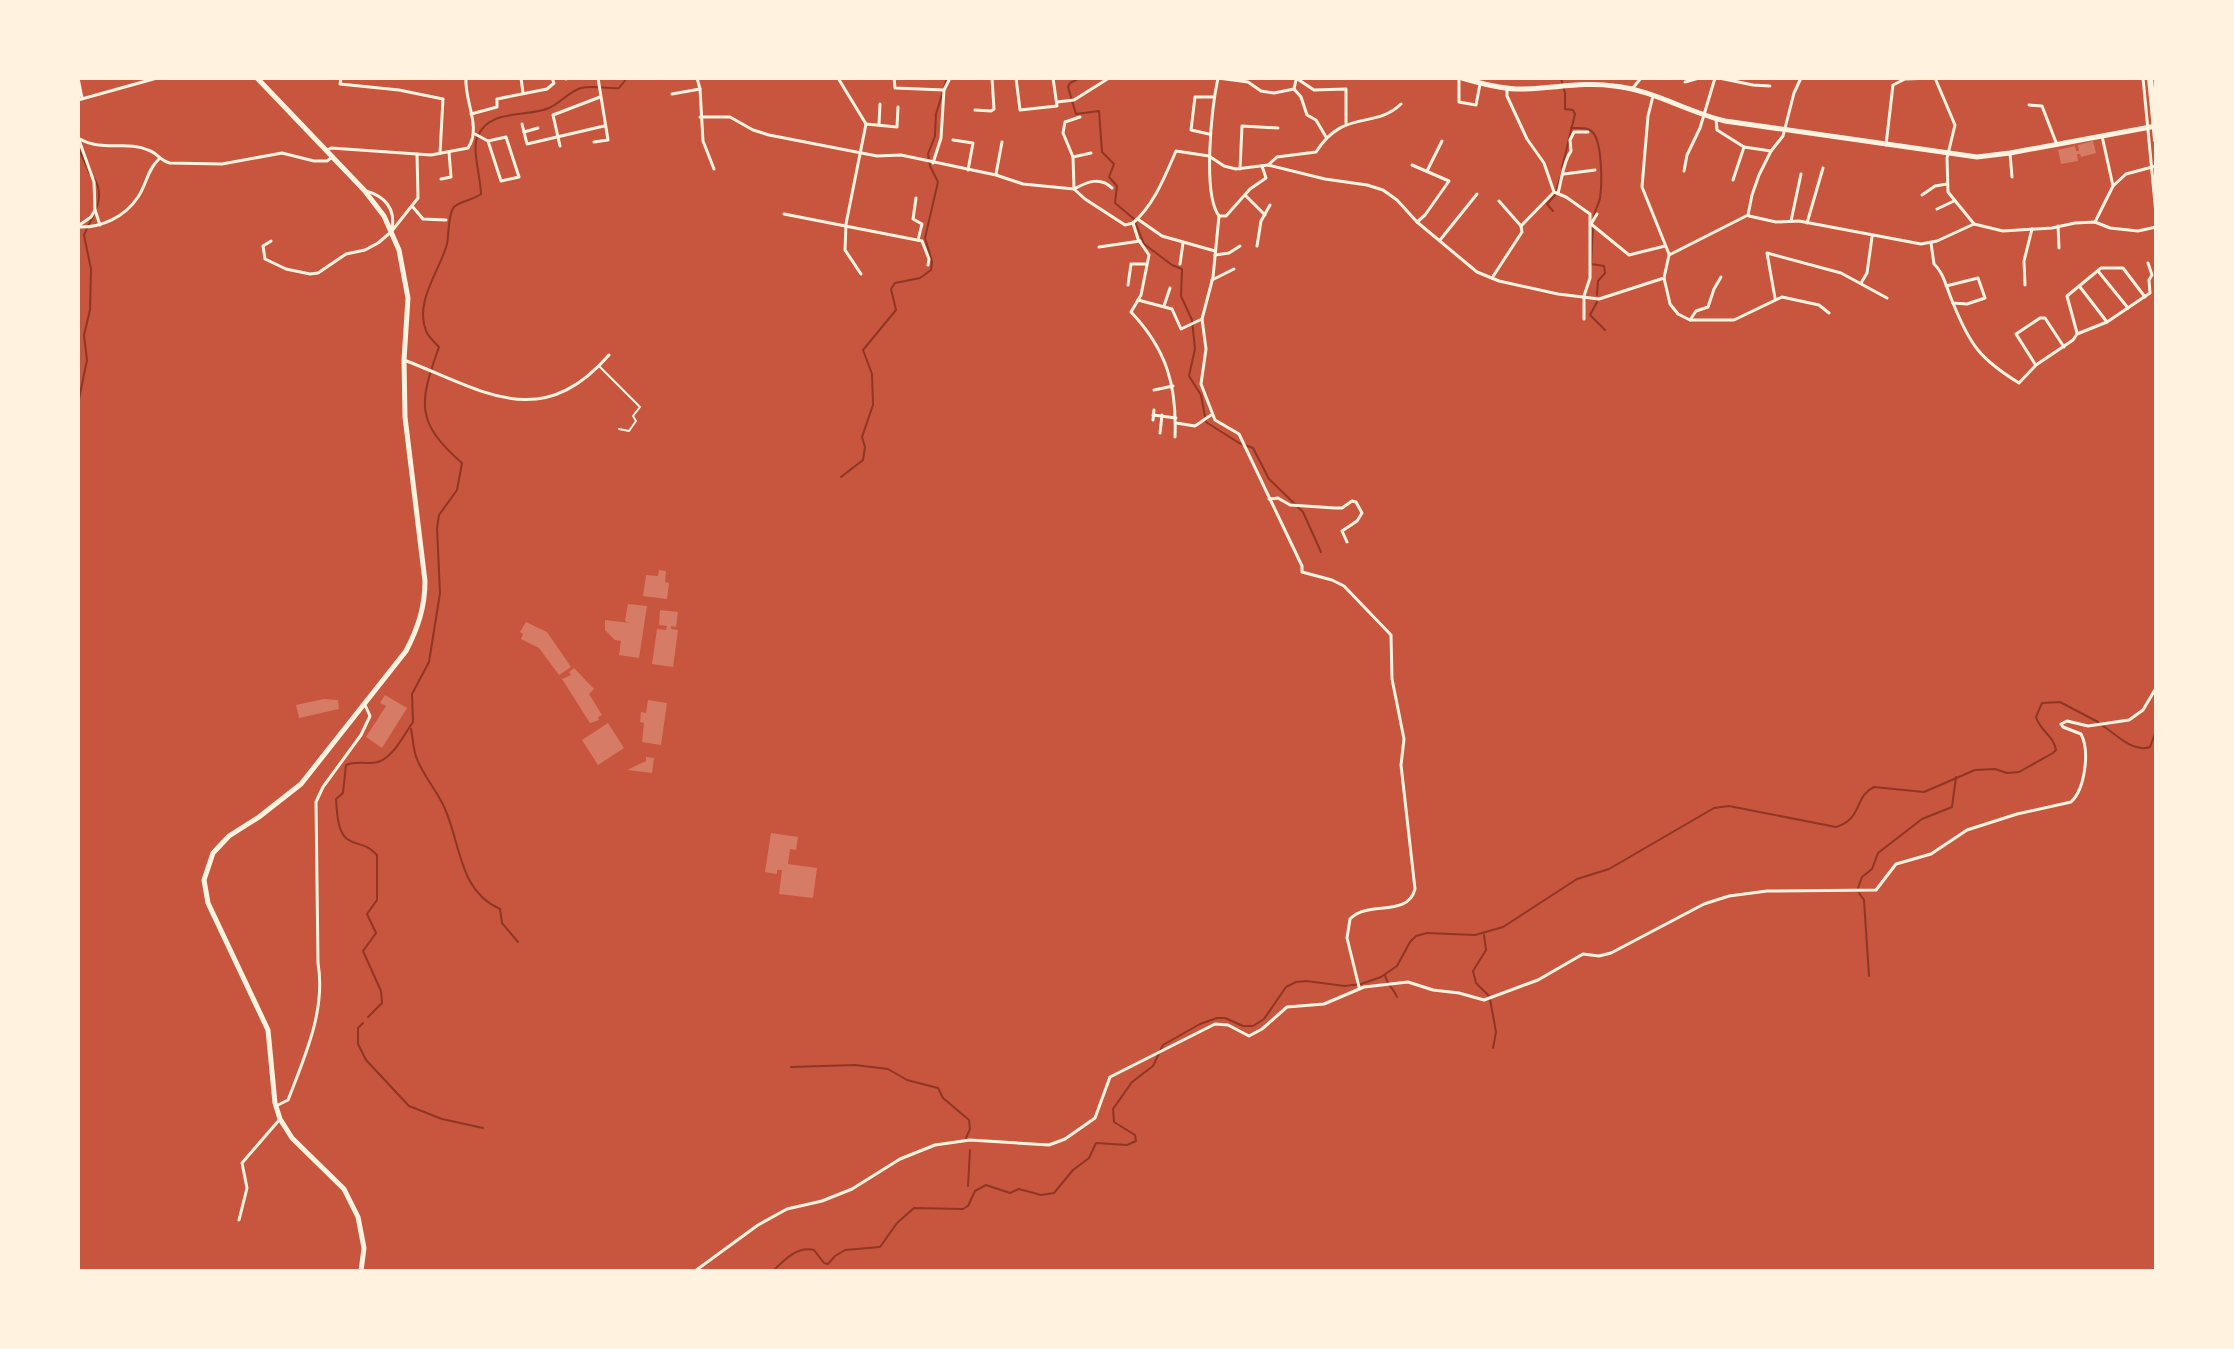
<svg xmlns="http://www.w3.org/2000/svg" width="2234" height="1349" font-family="'Roboto Serif',serif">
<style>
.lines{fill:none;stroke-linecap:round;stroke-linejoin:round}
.stream{stroke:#8f3625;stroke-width:2}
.building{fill:#d67c66}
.service{stroke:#fff3e0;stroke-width:2}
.minor{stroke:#fff3e0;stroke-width:3}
.primary{stroke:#fff3e0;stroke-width:5}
.trunk{stroke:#fff3e0;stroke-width:5}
.motorway{stroke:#fff3e0;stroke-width:6}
</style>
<rect width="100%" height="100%" fill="#c8553d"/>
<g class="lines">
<!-- stream -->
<g class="stream">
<path d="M1080,78L1070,83L1068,87L1076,114L1099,111L1102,152L1114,164L1109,177L1117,186L1115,203L1134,219L1144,244L1172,265L1182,269L1181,296L1192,320L1195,349L1189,376L1201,395L1206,422L1239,443L1253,448L1269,479L1303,512L1321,552"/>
<path d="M1561,78L1565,93V109L1573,110L1575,114L1562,168"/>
<path d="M1571,128C1577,128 1586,127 1590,130C1603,137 1602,185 1600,198C1599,204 1595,209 1594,216"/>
<path d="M78,147L90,174"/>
<path d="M1553,211L1547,204L1555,195L1560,178"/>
<path d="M1593,227L1591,264L1604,266L1605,273L1598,281L1597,295"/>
<path d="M1597,302L1590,315L1605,330"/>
<path d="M78,404L87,360L84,335L90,310L91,269L84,235C92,216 107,198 94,178"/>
<path d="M841,477L863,460L865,447L862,437L873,405L872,374L863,350L896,310L891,289L895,283L920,278L931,270L932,261L925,238L938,182L930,166L928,154L935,136L936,114L947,78"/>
<path d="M2103,726C2117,735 2133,753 2150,747L2156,731"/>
<path d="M411,729C413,738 413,750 417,759C424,777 438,792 445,809C461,845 459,891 500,909L502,923L518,942"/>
<path d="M1858,888L1862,877L1872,869L1878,853L1922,819L1952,807L1956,777"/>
<path d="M1859,893L1864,900L1869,976"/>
<path d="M1484,935L1486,950L1473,971L1476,983L1489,996"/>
<path d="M1385,975C1387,986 1394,988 1397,997"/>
<path d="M1490,999L1496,1032L1493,1048"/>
<path d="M368,1017L382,1003L381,991L363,951L376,933L367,914L377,900V855C363,841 359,847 347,839C337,831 337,811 336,799L343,793L346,765C357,760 367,765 378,762C394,757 405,733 413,722L412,694L429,662L440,593L437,528L439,515L457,490L462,463C415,422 419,403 439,347C435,343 429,337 427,333C413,302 440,271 447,244C449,234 448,214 454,207C458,202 473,200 481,194C481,180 472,149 477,138C488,108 526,118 549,108C561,103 568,92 581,88C593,85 607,89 619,88L627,78"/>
<path d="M363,1023L358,1028V1044L366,1060L409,1106L442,1119L483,1128"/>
<path d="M791,1067L855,1065L888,1069L907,1080L938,1088L943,1098L969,1120L970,1129L966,1138"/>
<path d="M968,1186L970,1150"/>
<path d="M773,1271C784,1260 797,1246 814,1250L824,1263L828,1264L835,1256L845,1250L880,1247L897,1223L914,1208L963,1209L968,1206L975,1191L986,1185L1010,1193L1019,1189L1041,1195L1054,1193L1073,1170L1089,1158L1096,1143L1127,1145L1136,1141L1135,1135L1114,1122L1113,1109L1132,1082L1153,1066L1163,1045L1200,1024L1217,1018H1225L1243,1026H1253L1264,1019L1286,987L1296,982L1306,981L1345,986L1361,984L1381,977L1397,966L1410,942L1416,936L1427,933L1475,935L1503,927L1577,879L1609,869L1714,808L1729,806L1836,827C1863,819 1854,796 1874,787L1924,792L1975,770L1995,769L2007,773L2019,772L2053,753L2056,750C2054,736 2040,731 2036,717L2042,703L2060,702L2098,722"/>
</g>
</g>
<!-- building -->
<g class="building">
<path d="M2093,141L2096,153L2081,157L2080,154H2077L2078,161L2061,164L2058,150L2075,146L2076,151H2079L2078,145Z"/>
<path d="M659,570L666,571L665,582L669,583L667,599L643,596L646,575L658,576Z"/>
<path d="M628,604L647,606L639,658L619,655L621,641L615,640L605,630V620L630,623L625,621Z"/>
<path d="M660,610L678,612L676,627L671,626V629L678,630L673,667L652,664L657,629L666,630L667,626L659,625Z"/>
<path d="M526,622L547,632L571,667L559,675L539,648L521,639L523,634L520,632Z"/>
<path d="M574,668L594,689L589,694L602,715L598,717L599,720L590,723L562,679L571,675L569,672Z"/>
<path d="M385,695L407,708L382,748L366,737L386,706L380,703Z"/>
<path d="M324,699L338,700L339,709L299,718L296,705Z"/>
<path d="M648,700L667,703L661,745L642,742L644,723L640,722L641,712L646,713Z"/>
<path d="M608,723L624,748L598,765L582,740Z"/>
<path d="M646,757L654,758L652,773L627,770L646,761Z"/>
<path d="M771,833L798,837L796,850L790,849L788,864L817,868L813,898L779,894L782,870H777V874L765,872Z"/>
</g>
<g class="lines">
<!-- service -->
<path class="service" d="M600,367L640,407L633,416L636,421L629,431L619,429"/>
<!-- minor -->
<g class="minor">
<path d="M78,78L82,98"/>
<path d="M341,78L340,84L399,90L443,99L440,153"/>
<path d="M521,78L523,93"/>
<path d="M566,78V79"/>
<path d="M697,78L700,89L703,141L714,169"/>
<path d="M838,78L866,124L846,224L845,250L861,274"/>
<path d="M894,78L895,88L944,90"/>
<path d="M1016,78L1020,110L1057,106L1053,78"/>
<path d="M1218,78C1212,106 1202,194 1219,216L1213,277L1202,319L1206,349L1201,384L1215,420L1239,434L1302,566V572L1332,580L1344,586L1391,635L1392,679L1404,739L1401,765L1415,889C1408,918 1367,900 1350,919L1347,938L1359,987"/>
<path d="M1218,78L1248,82L1261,91L1274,93L1294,89"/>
<path d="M1296,78L1314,90L1346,89V123"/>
<path d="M1459,78V102L1476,105L1480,84"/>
<path d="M1719,78L1753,85L1770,86"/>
<path d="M1935,78L1955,125L1947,158L1948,192L1974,224L2003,231L2052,228L2075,223L2095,222L2110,228L2138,231L2156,227"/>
<path d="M2143,78L2156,214"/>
<path d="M1296,80L1294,89L1301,97L1307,115L1316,120L1326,137"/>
<path d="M1685,82L1699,78"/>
<path d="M1507,88V96L1527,139L1544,163L1554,192L1566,197L1590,214V278L1584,296V319"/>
<path d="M1632,89L1641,78"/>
<path d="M672,94L700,89"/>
<path d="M1653,96L1648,116L1642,187L1669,254"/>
<path d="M78,100L157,78"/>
<path d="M1057,102L1074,100L1109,78"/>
<path d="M2029,105L2042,106L2057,145"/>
<path d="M975,110L991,111L994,109L992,78"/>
<path d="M471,114L497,107V99L547,89L554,83L552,78"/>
<path d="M700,117H730L753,130L769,135L877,156L901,155L996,175L1023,184L1074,189L1085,199L1125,225L1133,223"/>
<path d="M1080,117L1065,122L1063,133L1073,157L1074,189C1087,182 1100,176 1112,188"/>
<path d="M1716,119L1717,130L1744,147L1771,151"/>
<path d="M522,124L527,144L604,126"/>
<path d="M866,124L897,127L898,107"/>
<path d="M879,124L880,104"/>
<path d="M524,132L538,128"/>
<path d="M475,134L488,141L501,181L519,177L506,137L488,141"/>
<path d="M1209,134L1191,130L1195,97H1214"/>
<path d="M78,138C103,153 127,140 148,150C158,153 160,161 170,163L222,164L282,153L314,161H327L331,158"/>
<path d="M79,140L94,182L95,210L100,225"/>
<path d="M953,140L973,143L968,170"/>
<path d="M594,142L608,140L598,78"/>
<path d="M1886,145L1893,85L1905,79L1933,78"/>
<path d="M560,146L553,115L600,97"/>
<path d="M326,151L331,148L431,155L468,148C482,127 464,101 466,78"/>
<path d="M2010,153L2012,177"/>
<path d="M1073,157L1091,153"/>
<path d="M933,163L941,138L944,90L950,78"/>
<path d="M1268,165L1325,179L1367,185L1383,190L1397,200L1417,222L1477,272L1499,281L1558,294L1599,299L1664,278L1669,255L1748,215L1752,195L1759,175L1771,151L1783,136L1794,93L1801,78"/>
<path d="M1412,165L1449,181L1425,215L1417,222"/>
<path d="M1240,169L1242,126L1278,128"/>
<path d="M1427,171L1442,141"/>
<path d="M1684,171L1687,155L1700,128L1715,78"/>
<path d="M996,174L1002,142"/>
<path d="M1564,174L1595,170"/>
<path d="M441,179L451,177L449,152"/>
<path d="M1733,180L1744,147"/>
<path d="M2113,186L2126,174L2156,166"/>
<path d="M366,191C384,196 396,208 392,229"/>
<path d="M1558,193C1562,179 1563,162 1571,151L1570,140L1574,132H1588"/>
<path d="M1922,195L1935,186L1947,184"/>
<path d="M1246,196L1265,215"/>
<path d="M916,198L913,219L922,224L918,240"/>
<path d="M412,206L423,219L446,220"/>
<path d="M1937,209L1954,201"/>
<path d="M784,214L922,241L929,259L928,265"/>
<path d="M1597,214L1591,224L1629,255L1665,246"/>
<path d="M1219,216H1226L1250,189L1266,178L1262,166"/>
<path d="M1749,216L1776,222L1799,221L1921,244L1937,241L1974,224"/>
<path d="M1139,220L1162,236L1215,251"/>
<path d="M1791,221L1801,174"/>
<path d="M2095,222L2113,186L2102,136"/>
<path d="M1133,223C1154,205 1165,176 1176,151L1209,156L1224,166L1236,169L1268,165L1277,157L1316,152C1344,108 1374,130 1401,104"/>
<path d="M1133,223L1138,239L1149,255L1141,295L1131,312C1167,350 1177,386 1175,437"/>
<path d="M1807,223L1823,168"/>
<path d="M78,226L91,217L95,210"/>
<path d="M1521,226L1554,192"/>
<path d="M2058,226L2059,248"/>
<path d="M78,227C101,228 125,217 138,197C147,184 147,170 159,159"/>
<path d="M1440,240L1477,194"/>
<path d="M271,241L263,246L265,259L286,269L310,274L318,273L346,254L365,250L378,243L391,232L418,198L417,154"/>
<path d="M1931,243L1934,264C1944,273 1947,290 1953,303L1967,304L1985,298L1978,278L1946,286"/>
<path d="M1257,246L1261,221L1270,205"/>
<path d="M1099,247L1140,241"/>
<path d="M1215,255L1229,253L1240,246"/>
<path d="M1180,264L1183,243"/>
<path d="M2098,271L2128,308"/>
<path d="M1492,278L1522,232L1521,226L1499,201"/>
<path d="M1664,278L1670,304L1678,314L1690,320H1734L1782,297L1819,305L1829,313"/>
<path d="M1212,280L1234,269"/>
<path d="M1861,283L1867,273L1872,237"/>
<path d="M1128,285L1131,264H1146"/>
<path d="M2025,285L2024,261L2032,229"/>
<path d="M2080,287L2107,322"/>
<path d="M1775,298L1767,253L1841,273L1887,298"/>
<path d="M1138,300L1172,309L1181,329L1202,319"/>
<path d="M1953,303C1970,345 1980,359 2019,383L2036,365L2073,340L2077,334L2107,322L2150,293L2149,280L2152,275L2148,263"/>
<path d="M1164,306L1170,288"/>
<path d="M1690,320L1696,311L1708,307L1714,289L1721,277"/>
<path d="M2077,333L2067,296L2101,268H2123L2145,297"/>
<path d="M404,360C483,390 540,434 609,355"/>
<path d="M2035,364L2016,334L2040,318H2045L2064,347"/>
<path d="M1154,390L1173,386"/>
<path d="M1153,415L1176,418"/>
<path d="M1153,420L1154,410"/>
<path d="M1176,423L1195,426L1211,415"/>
<path d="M1160,433L1162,415"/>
<path d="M1269,499L1278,498L1290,505L1335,508H1342L1352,501L1356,502L1362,513L1357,521L1342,531L1347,542"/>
<path d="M276,1106L288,1100C305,1056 326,1010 318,963L316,802L323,787L361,735L370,716L365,705"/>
<path d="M239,1220L247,1188L242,1163L280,1119"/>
<path d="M695,1271L758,1225L787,1209L822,1201L852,1189L900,1159L935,1145L970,1140L1049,1145L1065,1139L1095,1118L1110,1077L1215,1024L1228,1025L1249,1036L1262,1029L1287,1007L1324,1004L1364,987L1408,982L1433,990L1459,993L1484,1000L1538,980L1583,954L1599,956L1611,953L1704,904L1729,896L1767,891L1876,890L1896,864L1931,854L1967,830L2017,814L2071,802C2085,789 2090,751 2081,734L2063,727L2061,724L2067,721L2088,726L2129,720L2143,710L2156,688"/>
<path d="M1704,1271H1713"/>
</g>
<!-- primary -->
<path class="primary" d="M257,78L364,190L384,216L399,250L408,298L404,360L405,417L425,581C425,607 418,628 406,651L301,784L259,817L229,836L213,853L204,880L208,903L268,1030L275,1103L280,1119L292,1138L344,1189L358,1217L364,1248L361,1271"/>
<!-- trunk -->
<path class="trunk" d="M1462,78C1479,83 1497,88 1516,89C1548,90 1581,81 1614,86C1653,90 1687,112 1725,121L1977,157L2010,153L2156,126"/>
<!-- motorway -->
<path class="motorway" d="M2150,78L2156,140"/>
</g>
<!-- border -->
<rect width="2234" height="1349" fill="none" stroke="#fff3e0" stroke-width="160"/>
</svg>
